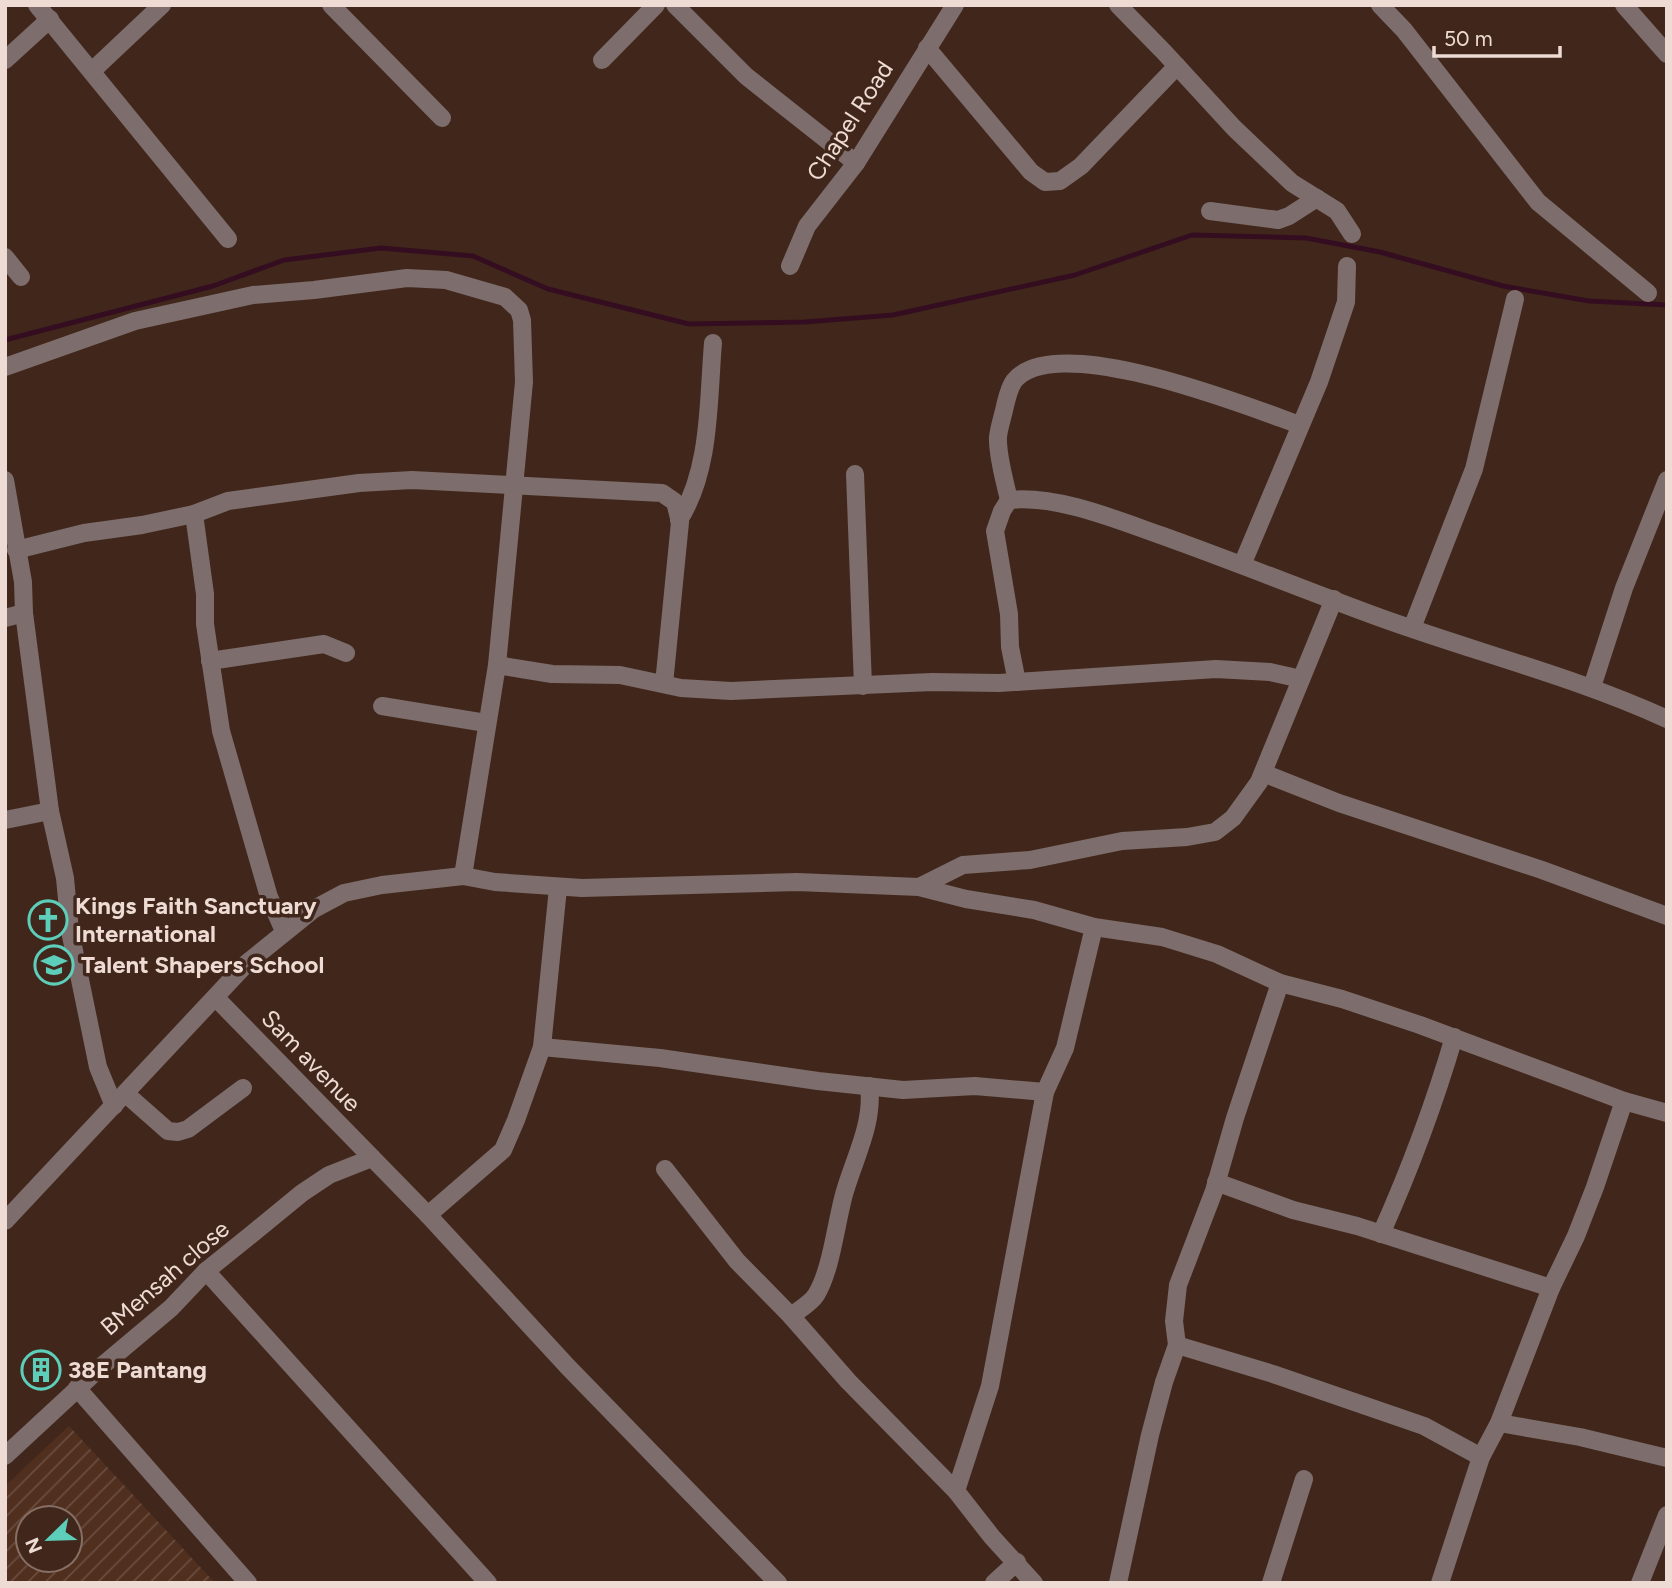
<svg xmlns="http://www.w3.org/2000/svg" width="1672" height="1588" font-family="Figtree,sans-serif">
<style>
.industrial{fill:url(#industrial-furrows);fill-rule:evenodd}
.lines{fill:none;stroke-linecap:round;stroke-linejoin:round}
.stream{stroke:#340e20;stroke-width:5}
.minor{stroke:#7d6d6c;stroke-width:18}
.labels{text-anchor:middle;stroke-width:7;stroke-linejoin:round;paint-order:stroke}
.street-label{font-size:24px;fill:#eedcd4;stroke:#41271b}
.poi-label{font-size:24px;font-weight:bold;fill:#eedcd4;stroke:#41271b;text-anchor:start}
</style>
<defs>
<pattern id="industrial-furrows" width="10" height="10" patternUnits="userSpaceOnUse" patternTransform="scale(1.75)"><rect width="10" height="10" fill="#502f1f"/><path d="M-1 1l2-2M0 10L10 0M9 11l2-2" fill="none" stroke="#6a4d3f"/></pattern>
</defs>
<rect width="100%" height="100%" fill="#41271b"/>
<!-- industrial -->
<path class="industrial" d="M69,1426L215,1583H5V1486ZM28,1518H70V1560H28Z"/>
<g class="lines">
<!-- stream -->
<path class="stream" d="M5,340L213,286L284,260L381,248L473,256L548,289L689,324L805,322L893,315L1075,275L1192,235L1306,238L1380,252L1503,286L1589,301L1667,305"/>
<!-- minor -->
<g class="minor">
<path d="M37,5L228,239"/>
<path d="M331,5L442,118"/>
<path d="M675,5L746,76L856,163"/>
<path d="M1118,5L1164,52L1234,128L1292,183L1337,211L1352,234"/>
<path d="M1380,5L1404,30L1538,202L1648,293"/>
<path d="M1624,5L1667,54"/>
<path d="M927,48L1031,172L1045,182L1060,181L1081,166L1177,66"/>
<path d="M5,60L50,19"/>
<path d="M602,60L656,5"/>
<path d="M92,71L162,5"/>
<path d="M1210,211L1278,220L1289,216L1317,198"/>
<path d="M5,257L21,277"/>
<path d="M790,266L807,226L856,163L955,5"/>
<path d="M5,367L135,321L253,295L314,290L407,278L446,280L505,297L519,310L522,320L524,382L497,665L463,876"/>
<path d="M855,474L863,686"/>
<path d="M5,480L23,582L24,613L50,811L65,878L70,931L98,1067L114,1106"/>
<path d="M1009,500C1005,482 997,455 998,437C999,427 1003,416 1005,406C1007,398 1009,388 1014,381C1055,329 1249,407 1300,425"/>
<path d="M194,514L205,594V624L221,731L269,897L284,931"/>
<path d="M679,520C711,470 708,401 713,343"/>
<path d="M16,550L84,533L142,525L194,514L228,501L359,483L412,480L662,493L675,502L680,522L664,684"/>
<path d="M1242,565L1319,382L1346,302L1347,266"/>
<path d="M5,618L24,613"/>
<path d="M1412,628L1474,469L1515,299"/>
<path d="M210,661L324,644L346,653"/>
<path d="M497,665L552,674L620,675L681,688L731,691L932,682L999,683L1216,669L1270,672L1301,679"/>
<path d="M1017,682L1010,647L1009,614L995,531L1002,511L1009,500C1058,495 1117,520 1163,536C1230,560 1295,586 1362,611C1462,649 1569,674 1667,719"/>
<path d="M1592,687L1624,588L1667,480"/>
<path d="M382,706L486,723"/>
<path d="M1263,773L1339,803L1542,870L1667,916"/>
<path d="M5,820L50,811"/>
<path d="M919,887L966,899L1034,910L1094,927L1162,937L1217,954L1280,983L1342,999L1420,1025L1624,1101L1667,1113"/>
<path d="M216,998L428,1215L568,1367L778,1583"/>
<path d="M542,1047L660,1058L818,1081L903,1090L975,1086L1045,1092"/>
<path d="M126,1094L168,1131L178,1132L188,1129L243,1088"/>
<path d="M665,1169L737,1261L791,1316L848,1381L956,1491L992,1537L1034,1583"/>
<path d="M1216,1182L1293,1210L1357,1226L1551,1288"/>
<path d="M428,1215L503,1150L516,1120L542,1047L558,888"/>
<path d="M5,1221L247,963L314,909L344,893L382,885L463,876L495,882L582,888L797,882L919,887L963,865L1030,860L1122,841L1187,837L1215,832L1233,818L1259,782L1334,599"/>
<path d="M1381,1234C1410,1169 1434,1105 1454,1037"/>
<path d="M206,1271L488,1583"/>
<path d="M791,1316C799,1310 811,1303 816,1295C832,1269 836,1221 845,1191C855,1157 874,1122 869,1086"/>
<path d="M1177,1345L1273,1374L1424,1426L1481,1457"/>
<path d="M77,1388L248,1583"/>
<path d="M1499,1423L1580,1437L1667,1458"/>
<path d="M5,1456L102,1366L171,1308L206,1271L252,1234L302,1193L329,1175L372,1158"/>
<path d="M956,1491L990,1386L1045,1092L1065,1048L1094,927"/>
<path d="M994,1583L1017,1562"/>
<path d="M1118,1583L1150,1435L1164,1382L1177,1345L1174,1321L1178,1285L1214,1191L1235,1118L1280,983"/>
<path d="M1271,1583L1304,1479"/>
<path d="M1440,1583L1481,1457L1499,1423L1551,1288L1576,1236L1595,1187L1624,1101"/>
<path d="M1640,1583L1667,1515"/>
</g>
</g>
<!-- icons -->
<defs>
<g id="church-ring" transform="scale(2.0125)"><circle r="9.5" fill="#41271b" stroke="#5cceba" stroke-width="1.5"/><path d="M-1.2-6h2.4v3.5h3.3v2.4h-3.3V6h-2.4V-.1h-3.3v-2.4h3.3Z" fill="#5cceba"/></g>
<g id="school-ring" transform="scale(2.0125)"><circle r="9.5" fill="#41271b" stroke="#5cceba" stroke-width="1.5"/><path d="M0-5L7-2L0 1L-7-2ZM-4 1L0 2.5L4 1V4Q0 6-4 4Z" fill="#5cceba"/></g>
<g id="building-ring" transform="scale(2.0125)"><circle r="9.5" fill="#41271b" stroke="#5cceba" stroke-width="1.5"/><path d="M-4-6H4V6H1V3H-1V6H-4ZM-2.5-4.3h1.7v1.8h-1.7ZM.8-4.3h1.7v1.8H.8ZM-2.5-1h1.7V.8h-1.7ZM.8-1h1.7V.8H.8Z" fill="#5cceba"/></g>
</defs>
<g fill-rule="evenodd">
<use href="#church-ring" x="48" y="920"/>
<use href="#school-ring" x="54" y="965"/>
<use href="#building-ring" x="41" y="1370"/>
</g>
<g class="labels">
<!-- street labels -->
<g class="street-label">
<text transform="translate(850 121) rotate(-57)" y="8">Chapel Road</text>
<text transform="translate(311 1061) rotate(46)" y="8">Sam avenue</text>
<text transform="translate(165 1278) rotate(-41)" y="8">BMensah close</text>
</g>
<!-- poi labels -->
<g class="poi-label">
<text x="75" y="914">Kings Faith Sanctuary<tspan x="75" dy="28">International</tspan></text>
<text x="81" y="973">Talent Shapers School</text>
<text x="68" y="1378">38E Pantang</text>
</g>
</g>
<!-- border -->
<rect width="1672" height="1588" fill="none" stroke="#eedcd4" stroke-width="14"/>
<!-- north arrow -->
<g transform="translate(49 1539) rotate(247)"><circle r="33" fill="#41271b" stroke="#866f65" stroke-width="2"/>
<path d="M0-5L12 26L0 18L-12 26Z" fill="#5cceba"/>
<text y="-10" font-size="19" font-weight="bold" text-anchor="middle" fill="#eedcd4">N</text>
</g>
<!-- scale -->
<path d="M1434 46v10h126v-10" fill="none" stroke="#eedcd4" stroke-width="3.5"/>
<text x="1444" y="46" font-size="21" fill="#eedcd4" stroke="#41271b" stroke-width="5" paint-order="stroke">50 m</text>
</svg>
